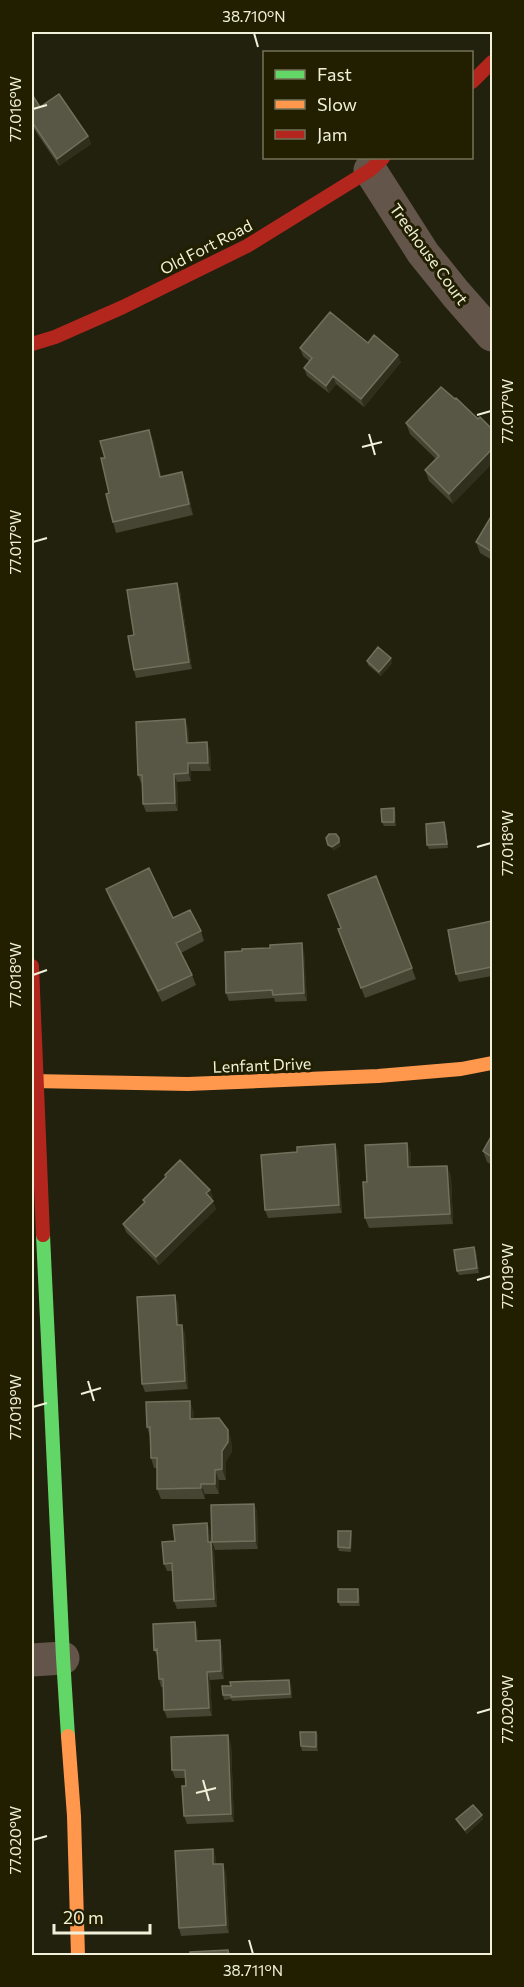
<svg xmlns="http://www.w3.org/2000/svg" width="524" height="1987" font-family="Commissioner,sans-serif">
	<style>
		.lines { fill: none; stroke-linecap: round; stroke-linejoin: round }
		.street { stroke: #63554a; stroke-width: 33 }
		.fast { stroke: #63d668; stroke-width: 14 }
		.slow { stroke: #ff974d; stroke-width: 14 }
		.jam { stroke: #b3261e; stroke-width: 14 }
		.wall { fill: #464533 }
		.shaded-wall { fill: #302f1d }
		.building { fill: #585745; stroke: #70705c; stroke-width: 1.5 }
		.ticks { fill: none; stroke: #f1f1d9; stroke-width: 2 }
		.labels { text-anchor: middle; stroke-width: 6; stroke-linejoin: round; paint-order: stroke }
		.street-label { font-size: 16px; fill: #f1f1d9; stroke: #211f00 }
		.neatline { fill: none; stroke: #f1f1d9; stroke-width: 2 }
		.ticks-label { font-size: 15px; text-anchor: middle; fill: #f1f1d9 }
	</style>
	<rect width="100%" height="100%" fill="#22210e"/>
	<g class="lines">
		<path class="street" d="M 370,170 L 423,253 L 456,294 L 492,335
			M 32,1660 L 63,1658"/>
		<path class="fast" d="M 43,1235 L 63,1658 L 68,1736"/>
		<path class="slow" d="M 32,1081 L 188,1084 L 378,1076 L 461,1069 L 492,1063
			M 68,1736 L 74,1816 L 78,1956"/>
		<path class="jam" d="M 472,82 L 492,62
			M 32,344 L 55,337 L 123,307 L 247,246 L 370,170 L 383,158
			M 32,966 L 43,1235"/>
	</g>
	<path class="wall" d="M 32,97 L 40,107 L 88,136 L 91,144 L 59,166 L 32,126 Z
		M 368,343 L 401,362 L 364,407 L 336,384 L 329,393 L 307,376 L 304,368 L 310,362 L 303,356 L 300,348 Z
		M 441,387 L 453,504 L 429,481 L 425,470 L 436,459 L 410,434 L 406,423 Z
		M 153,440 L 161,477 L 186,483 L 193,515 L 116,533 L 113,522 L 105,458 Z
		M 492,515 L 492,560 L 480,553 L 476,542 Z
		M 177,583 L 180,591 L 192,669 L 136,678 L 134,670 L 134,635 Z
		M 367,661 L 392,663 L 381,676 L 368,665 Z
		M 188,727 L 189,743 L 210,750 L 211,771 L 191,771 L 191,781 L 177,782 L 178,811 L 146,812 L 143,804 L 142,783 L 141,783 L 138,775 Z
		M 396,813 L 396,826 L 384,826 L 382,822 Z
		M 444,822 L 446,827 L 448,848 L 429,849 L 427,845 Z
		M 376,876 L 416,979 L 365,998 L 338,929 L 340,928 Z
		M 106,889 L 201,931 L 204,941 L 181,953 L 192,975 L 196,985 L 162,1002 L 110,900 Z
		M 492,921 L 492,976 L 459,982 L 456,974 Z
		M 304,951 L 307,1001 L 275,1002 L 274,998 L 229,1001 L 226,993 Z
		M 492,1135 L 492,1165 L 487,1162 L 483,1151 Z
		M 407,1143 L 411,1154 L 411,1167 L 447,1166 L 451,1176 L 453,1224 L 369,1228 L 365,1218 L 367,1182 Z
		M 335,1144 L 338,1152 L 342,1213 L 268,1218 L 265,1210 Z
		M 165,1175 L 213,1197 L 211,1199 L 216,1209 L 159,1265 L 126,1232 L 123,1224 L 144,1203 L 143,1200 L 166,1178 Z
		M 474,1247 L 476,1251 L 479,1273 L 459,1275 L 457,1271 Z
		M 178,1303 L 179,1325 L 185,1333 L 188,1389 L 145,1392 L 142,1384 Z
		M 194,1412 L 194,1419 L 228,1430 L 231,1440 L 232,1452 L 226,1461 L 226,1480 L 219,1480 L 219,1494 L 205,1494 L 205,1499 L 161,1499 L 157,1489 L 157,1468 L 154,1468 L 151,1458 L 150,1437 L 147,1427 Z
		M 254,1504 L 257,1512 L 258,1549 L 215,1550 L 212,1542 Z
		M 207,1523 L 210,1531 L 211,1542 L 214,1550 L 217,1607 L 177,1609 L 174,1601 L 172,1571 L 167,1571 L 164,1564 L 175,1541 Z
		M 352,1536 L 351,1552 L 339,1551 L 338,1547 Z
		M 359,1593 L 360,1606 L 340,1606 L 338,1602 Z
		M 198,1630 L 198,1641 L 220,1640 L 222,1648 L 224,1679 L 210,1680 L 212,1716 L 167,1718 L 164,1710 L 163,1687 L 161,1687 L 159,1679 L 158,1658 L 154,1650 Z
		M 289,1680 L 291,1684 L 292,1698 L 232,1701 L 231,1699 L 224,1700 L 223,1695 Z
		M 316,1732 L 318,1736 L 318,1751 L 302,1751 L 301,1746 Z
		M 231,1743 L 234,1822 L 187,1824 L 184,1816 L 185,1778 L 175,1778 L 172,1770 Z
		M 456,1819 L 483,1819 L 467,1834 L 458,1823 Z
		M 216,1857 L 216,1864 L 226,1872 L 229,1933 L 181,1936 L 179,1928 Z"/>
	<path class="shaded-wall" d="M 88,136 L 91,144 L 59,166 L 57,159 Z
		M 398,355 L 401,362 L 364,407 L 361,399 Z
		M 333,376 L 336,384 L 329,393 L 326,386 Z
		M 149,430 L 153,440 L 164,488 L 160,477 Z
		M 492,449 L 492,464 L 453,504 L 449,494 Z
		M 182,472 L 186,483 L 193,515 L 189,504 Z
		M 177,583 L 180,591 L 192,669 L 189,662 Z
		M 391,658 L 392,663 L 381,676 L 379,672 Z
		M 185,719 L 188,727 L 190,751 L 187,743 Z
		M 207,742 L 210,750 L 211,771 L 208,763 Z
		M 188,763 L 191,771 L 191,781 L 188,773 Z
		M 174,774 L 177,782 L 178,811 L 175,803 Z
		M 394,808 L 396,813 L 396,826 L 394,822 Z
		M 444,822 L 446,827 L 448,848 L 447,844 Z
		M 339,838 L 341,846 L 333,851 L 332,847 Z
		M 302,943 L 304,951 L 307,1001 L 304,993 Z
		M 407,1143 L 411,1154 L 411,1178 L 408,1167 Z
		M 335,1144 L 338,1152 L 342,1213 L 339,1205 Z
		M 447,1166 L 451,1176 L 453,1224 L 450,1214 Z
		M 210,1190 L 213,1197 L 209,1201 L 206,1193 Z
		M 213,1201 L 216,1209 L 159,1265 L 156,1257 Z
		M 474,1247 L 476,1251 L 479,1273 L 477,1268 Z
		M 175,1295 L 178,1303 L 180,1332 L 177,1325 Z
		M 182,1325 L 185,1333 L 188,1389 L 185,1381 Z
		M 190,1401 L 194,1412 L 194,1430 L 190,1419 Z
		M 228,1430 L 231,1440 L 232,1452 L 226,1461 L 226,1480 L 222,1469 L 222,1451 Z
		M 215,1470 L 219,1480 L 219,1494 L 215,1484 Z
		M 201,1484 L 205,1494 L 205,1499 L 201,1488 Z
		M 254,1504 L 257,1512 L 258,1549 L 255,1541 Z
		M 207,1523 L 210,1531 L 211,1550 L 208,1542 Z
		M 351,1531 L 352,1536 L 351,1552 L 350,1548 Z
		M 211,1542 L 214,1550 L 217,1607 L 214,1599 Z
		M 358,1589 L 359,1593 L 360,1606 L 358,1602 Z
		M 195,1622 L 198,1630 L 198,1649 L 196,1641 Z
		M 220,1640 L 222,1648 L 224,1679 L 221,1671 Z
		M 207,1672 L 210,1680 L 212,1716 L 209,1708 Z
		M 289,1680 L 291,1684 L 292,1698 L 290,1694 Z
		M 316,1732 L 318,1736 L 318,1751 L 316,1747 Z
		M 228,1735 L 231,1743 L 234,1822 L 231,1814 Z
		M 482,1815 L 483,1819 L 467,1834 L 465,1830 Z
		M 213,1849 L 216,1857 L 216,1872 L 213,1864 Z
		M 223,1864 L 226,1872 L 229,1933 L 226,1925 Z"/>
	<path class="building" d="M 59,94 L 88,136 L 57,159 L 32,122 L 32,97 L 33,96 L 40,107 Z
		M 330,312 L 368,343 L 374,335 L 398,355 L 361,399 L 333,376 L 326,386 L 304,368 L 312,358 L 300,348 Z
		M 441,387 L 455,399 L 456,398 L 478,419 L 480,417 L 492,429 L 492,449 L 449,494 L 425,470 L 439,456 L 406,423 Z
		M 149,430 L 160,477 L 182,472 L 189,504 L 113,522 L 106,494 L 109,493 L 101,458 L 105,458 L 100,441 Z
		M 492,515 L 492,552 L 476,542 Z
		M 177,583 L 189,662 L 134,670 L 128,636 L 134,635 L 127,590 Z
		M 378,647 L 391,658 L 379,672 L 367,661 Z
		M 185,719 L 187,743 L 207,742 L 208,763 L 188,763 L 188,773 L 174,774 L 175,803 L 143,804 L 142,775 L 138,775 L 136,722 Z
		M 394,808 L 394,822 L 382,822 L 381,809 Z
		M 444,822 L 447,844 L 427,845 L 426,824 Z
		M 329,834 L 336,834 L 339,838 L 339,842 L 332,847 L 328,845 L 326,838 Z
		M 149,868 L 173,918 L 190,910 L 201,931 L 176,943 L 192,975 L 158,991 L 106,889 Z
		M 376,876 L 412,968 L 361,988 L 338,929 L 341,928 L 328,895 Z
		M 492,921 L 492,967 L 456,974 L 448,930 Z
		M 302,943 L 304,993 L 273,995 L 272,990 L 226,993 L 225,952 L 242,951 L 242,949 L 270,948 L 270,945 Z
		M 492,1135 L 492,1157 L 483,1151 Z
		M 407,1143 L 408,1167 L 447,1166 L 450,1214 L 365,1218 L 363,1182 L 367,1182 L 365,1145 Z
		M 335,1144 L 339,1205 L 265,1210 L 261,1155 L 297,1152 L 297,1147 Z
		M 180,1160 L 210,1190 L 206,1193 L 213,1201 L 156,1257 L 123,1224 L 145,1202 L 143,1200 L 166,1177 L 165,1175 Z
		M 474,1247 L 477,1268 L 457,1271 L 454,1250 Z
		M 175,1295 L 177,1325 L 182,1325 L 185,1381 L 142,1384 L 137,1297 Z
		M 190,1401 L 190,1419 L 219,1418 L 228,1430 L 228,1442 L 222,1451 L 222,1469 L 215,1470 L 215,1484 L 201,1484 L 201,1488 L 157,1489 L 157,1458 L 151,1458 L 150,1427 L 147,1427 L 146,1402 Z
		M 254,1504 L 255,1541 L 212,1542 L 211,1505 Z
		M 207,1523 L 208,1542 L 211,1542 L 214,1599 L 174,1601 L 172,1563 L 164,1564 L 162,1542 L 175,1541 L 173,1525 Z
		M 338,1531 L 351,1531 L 350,1548 L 338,1547 Z
		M 338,1589 L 358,1589 L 358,1602 L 338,1602 Z
		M 195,1622 L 196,1641 L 220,1640 L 221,1671 L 207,1672 L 209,1708 L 164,1710 L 163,1679 L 159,1679 L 157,1649 L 154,1650 L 153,1624 Z
		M 289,1680 L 290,1694 L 231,1697 L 231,1695 L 223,1695 L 222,1686 L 231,1686 L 230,1682 Z
		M 300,1732 L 316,1732 L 316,1747 L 301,1746 Z
		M 228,1735 L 231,1814 L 184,1816 L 182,1786 L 186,1786 L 185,1770 L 172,1770 L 171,1737 Z
		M 473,1805 L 482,1815 L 465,1830 L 456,1819 Z
		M 213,1849 L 213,1864 L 223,1864 L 226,1925 L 179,1928 L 175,1851 Z
		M 228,1950 L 229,1956 L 190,1956 L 190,1952 Z"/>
	<path class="ticks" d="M 254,33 L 258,47M 33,109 L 47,105M 477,415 L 491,411M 369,434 L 375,455M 362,447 L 382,442M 33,542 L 47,538M 477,847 L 491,843M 33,975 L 47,970M 477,1280 L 491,1276M 88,1381 L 94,1401M 81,1394 L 101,1388M 33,1407 L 47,1403M 477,1713 L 491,1709M 203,1780 L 209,1801M 196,1793 L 216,1788M 33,1840 L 47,1836M 249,1940 L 253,1954"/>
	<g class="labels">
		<g class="street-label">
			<text transform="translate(206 247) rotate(-27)" y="6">Old Fort Road</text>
			<text transform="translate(429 254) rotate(54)" y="6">Treehouse Court</text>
			<text transform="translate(262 1065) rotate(-2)" y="6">Lenfant Drive</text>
		</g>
	</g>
	<rect width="524" height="1987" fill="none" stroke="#211f00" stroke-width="66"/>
	<rect x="263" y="51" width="210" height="108" fill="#211f00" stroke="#747357" stroke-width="1.5"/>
	<rect x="275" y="70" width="30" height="9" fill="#63d668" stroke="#747357" stroke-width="1.5"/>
	<text x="317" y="81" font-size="18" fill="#f1f1d9">Fast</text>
	<rect x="275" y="100" width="30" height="9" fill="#ff974d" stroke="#747357" stroke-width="1.5"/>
	<text x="317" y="111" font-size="18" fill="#f1f1d9">Slow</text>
	<rect x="275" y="130" width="30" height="9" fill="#b3261e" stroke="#747357" stroke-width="1.5"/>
	<text x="317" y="141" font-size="18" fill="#f1f1d9">Jam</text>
	<path d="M54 1924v9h96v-9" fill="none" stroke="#f1f1d9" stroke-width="3"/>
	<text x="63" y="1924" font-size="18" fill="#f1f1d9" stroke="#211f00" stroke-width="4.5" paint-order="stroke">20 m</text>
	<rect x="33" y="33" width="458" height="1921" class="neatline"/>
	<g class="ticks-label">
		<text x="254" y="22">38.710°N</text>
		<text transform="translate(16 109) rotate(-90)" y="5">77.016°W</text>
		<text transform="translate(508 411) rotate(-90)" y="5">77.017°W</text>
		<text transform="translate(16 542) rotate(-90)" y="5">77.017°W</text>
		<text transform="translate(508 843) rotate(-90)" y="5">77.018°W</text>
		<text transform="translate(16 975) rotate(-90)" y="5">77.018°W</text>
		<text transform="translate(508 1276) rotate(-90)" y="5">77.019°W</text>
		<text transform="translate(16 1407) rotate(-90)" y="5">77.019°W</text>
		<text transform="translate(508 1709) rotate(-90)" y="5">77.020°W</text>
		<text transform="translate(16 1840) rotate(-90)" y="5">77.020°W</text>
		<text x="253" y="1976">38.711°N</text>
	</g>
</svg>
